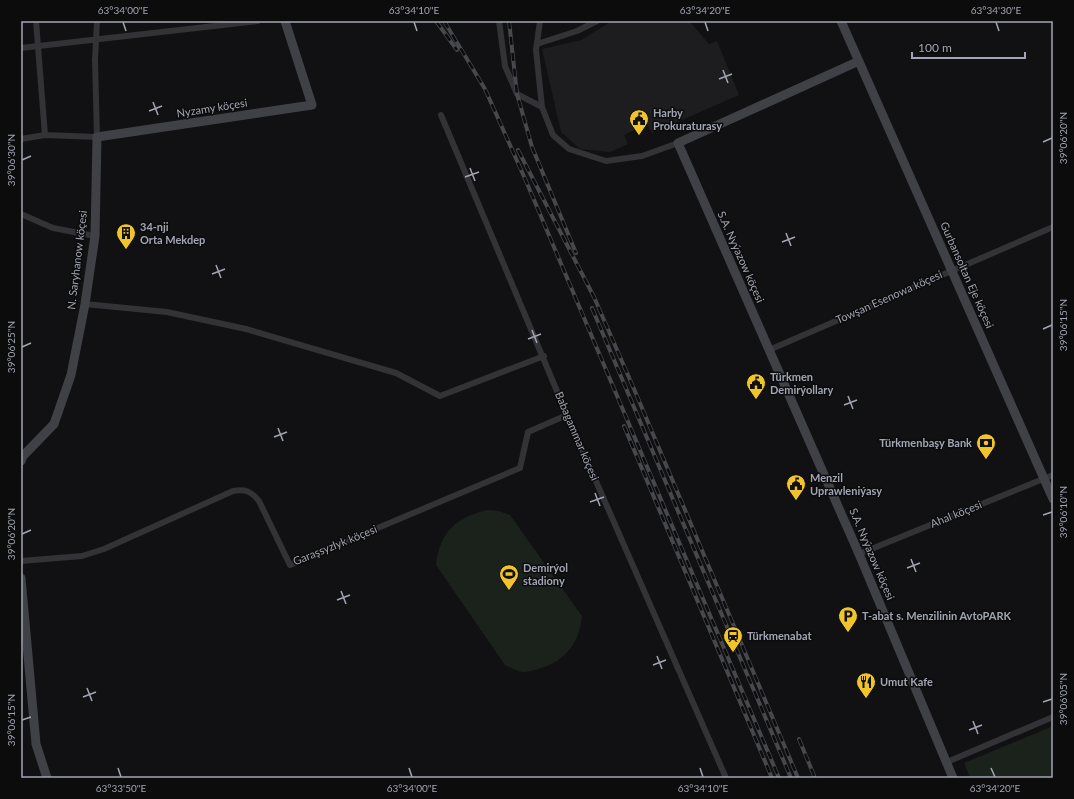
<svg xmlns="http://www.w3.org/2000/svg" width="1074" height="799" font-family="Lato,sans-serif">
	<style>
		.built { fill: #1d1d1f }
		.green { fill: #1b221c }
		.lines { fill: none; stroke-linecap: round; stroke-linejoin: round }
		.street { stroke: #323237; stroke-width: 6 }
		.secondary { stroke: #404147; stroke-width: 9 }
		.rail-casing { stroke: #47484e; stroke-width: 4 }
		.rail { stroke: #0c0c0d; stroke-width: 2.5; stroke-dasharray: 8; stroke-linecap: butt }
		.ticks { fill: none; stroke: #a2a5b3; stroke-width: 1.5 }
		.labels { text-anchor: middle; stroke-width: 3; stroke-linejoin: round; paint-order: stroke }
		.street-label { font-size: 11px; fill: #a2a5b3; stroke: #0c0c0d }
		.poi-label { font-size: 11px; font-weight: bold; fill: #a2a5b3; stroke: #0c0c0d; text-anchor: start }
		.neatline { fill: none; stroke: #a2a5b3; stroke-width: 1.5 }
		.ticks-label { font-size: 10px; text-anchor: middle; fill: #a2a5b3 }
	</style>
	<rect width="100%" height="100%" fill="#111012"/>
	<path class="built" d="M 612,21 L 689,21 L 709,44 L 717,41 L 739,95 L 652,133 L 647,124 L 624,135 L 628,144 L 610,152 L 580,149 L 561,132 L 542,49 L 581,40 Z"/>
	<path class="green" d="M 487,510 L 499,511 L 510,515 L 582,616 C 580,641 566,661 541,668 C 536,670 529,672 523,672 C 517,671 511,668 505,665 L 436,565 C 440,532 455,518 487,510 Z
		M 1053,726 L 1053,778 L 970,778 L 964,763 Z"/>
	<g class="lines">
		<path class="street" d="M 36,21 L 45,135
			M 499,21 L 505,66 L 517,94 L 542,107
			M 540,21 L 536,50 L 542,107 L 553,135 L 569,149 L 606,161 L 642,156 L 678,143
			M 537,44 L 577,31 L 597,21
			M 21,48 L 258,21
			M 441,115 L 567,415 L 726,778
			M 21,139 L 45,135 L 97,137 L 95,60 L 97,21
			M 21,214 L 53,228 L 95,236
			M 85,304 L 167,312 L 246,329 L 396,373 L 440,396 L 544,356
			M 769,350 L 1053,227
			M 859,554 L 1053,475
			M 21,561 L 82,556 L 104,549 L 233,491 C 245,489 251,491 259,501 L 290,565 L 520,468 L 528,432 L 567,415
			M 947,762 L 1053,717"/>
		<path class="secondary" d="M 841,21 L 1053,499
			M 859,61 L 678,143 L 859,554 L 953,778
			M 21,461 L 23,456 L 54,424 L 71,375 L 85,304 L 95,236 L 97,137 L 312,105 L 285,21
			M 21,578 L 36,744 L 47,778"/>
		<g class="rail-casing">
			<path id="rail" d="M 436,21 L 457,50
				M 444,21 L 485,89 L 526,181 L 779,778
				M 509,21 L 517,94 L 532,147 L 576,253
				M 518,150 L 594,297 L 634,389 L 798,778
				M 592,308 L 791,778
				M 624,426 L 772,778
				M 799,739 L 815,778"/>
		</g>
		<use href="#rail" class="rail"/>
	</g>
	<path class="ticks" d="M 123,22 L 126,31M 414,22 L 417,31M 705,22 L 708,31M 996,22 L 999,31M 723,70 L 728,83M 719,79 L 732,74M 153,102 L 158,115M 149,111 L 162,106M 1043,142 L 1052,138M 22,160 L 31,156M 470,168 L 475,181M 465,177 L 479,172M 786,233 L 791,246M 782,242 L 795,237M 216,265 L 221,278M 212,274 L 225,269M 1043,329 L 1052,325M 532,330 L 537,343M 528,339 L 541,334M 22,347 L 31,343M 848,396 L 853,409M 844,405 L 857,400M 278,428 L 283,441M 274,437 L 287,432M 595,493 L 600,506M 590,502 L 604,497M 1043,515 L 1052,512M 22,534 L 31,530M 911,559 L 916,572M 907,568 L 920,563M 341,591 L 346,604M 337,600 L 350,595M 657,656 L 662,669M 653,665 L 666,660M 87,688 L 92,701M 83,697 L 96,692M 1043,702 L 1052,699M 22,720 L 31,717M 973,721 L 978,734M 969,730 L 982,725M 118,768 L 121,777M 409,768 L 412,777M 700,768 L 703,777M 991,768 L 995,777"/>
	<defs>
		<g id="civic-pin" transform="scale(1)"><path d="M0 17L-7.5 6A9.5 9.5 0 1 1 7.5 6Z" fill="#f1c429" stroke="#0c0c0d"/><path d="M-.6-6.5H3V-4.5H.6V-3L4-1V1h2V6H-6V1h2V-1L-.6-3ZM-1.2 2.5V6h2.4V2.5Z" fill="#111"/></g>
		<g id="building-pin" transform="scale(1)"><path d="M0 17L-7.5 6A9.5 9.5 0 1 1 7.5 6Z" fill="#f1c429" stroke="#0c0c0d"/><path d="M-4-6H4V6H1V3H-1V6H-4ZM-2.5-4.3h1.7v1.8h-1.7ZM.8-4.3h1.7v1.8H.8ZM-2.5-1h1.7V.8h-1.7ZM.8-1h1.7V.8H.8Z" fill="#111"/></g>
		<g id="bank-pin" transform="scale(1)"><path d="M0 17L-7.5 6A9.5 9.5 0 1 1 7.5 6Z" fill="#f1c429" stroke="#0c0c0d"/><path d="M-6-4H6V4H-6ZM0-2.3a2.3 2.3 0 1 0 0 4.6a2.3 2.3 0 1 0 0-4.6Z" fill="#111"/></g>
		<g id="stadium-pin" transform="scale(1)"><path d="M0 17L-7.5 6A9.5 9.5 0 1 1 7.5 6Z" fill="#f1c429" stroke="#0c0c0d"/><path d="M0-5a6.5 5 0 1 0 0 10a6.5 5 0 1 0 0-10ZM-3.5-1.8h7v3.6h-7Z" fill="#111"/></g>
		<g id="parking-pin" transform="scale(1)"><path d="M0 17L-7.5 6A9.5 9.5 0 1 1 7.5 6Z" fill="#f1c429" stroke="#0c0c0d"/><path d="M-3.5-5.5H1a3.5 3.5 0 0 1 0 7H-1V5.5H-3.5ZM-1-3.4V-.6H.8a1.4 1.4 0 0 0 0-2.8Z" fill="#111"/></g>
		<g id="station-pin" transform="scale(1)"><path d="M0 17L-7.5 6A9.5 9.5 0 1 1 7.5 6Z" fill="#f1c429" stroke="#0c0c0d"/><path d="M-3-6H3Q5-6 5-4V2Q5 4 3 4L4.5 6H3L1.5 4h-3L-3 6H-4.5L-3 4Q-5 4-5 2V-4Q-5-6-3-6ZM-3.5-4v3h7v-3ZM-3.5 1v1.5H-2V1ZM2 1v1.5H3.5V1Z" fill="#111"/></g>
		<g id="restaurant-pin" transform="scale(1)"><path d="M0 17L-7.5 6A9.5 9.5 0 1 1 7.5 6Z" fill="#f1c429" stroke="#0c0c0d"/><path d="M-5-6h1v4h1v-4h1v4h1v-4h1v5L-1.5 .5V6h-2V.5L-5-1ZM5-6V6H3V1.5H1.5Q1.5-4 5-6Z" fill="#111"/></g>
	</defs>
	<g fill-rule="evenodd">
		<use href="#civic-pin" x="639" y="119"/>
		<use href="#building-pin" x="126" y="233"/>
		<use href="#civic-pin" x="756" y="383"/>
		<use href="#bank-pin" x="986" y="443"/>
		<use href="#civic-pin" x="796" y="484"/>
		<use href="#stadium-pin" x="509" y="574"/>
		<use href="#parking-pin" x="848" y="616"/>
		<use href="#station-pin" x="733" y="636"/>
		<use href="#restaurant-pin" x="866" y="682"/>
	</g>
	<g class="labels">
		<g class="street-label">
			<text transform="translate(212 108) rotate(-9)" y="4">Nyzamy köçesi</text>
			<text transform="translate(741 257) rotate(66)" y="4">S.A. Nyýazow köçesi</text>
			<text transform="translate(77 260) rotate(-83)" y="4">N. Saryhanow köçesi</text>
			<text transform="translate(967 275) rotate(66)" y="4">Gurbansoltan Eje köçesi</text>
			<text transform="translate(889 297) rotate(-24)" y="4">Towşan Esenowa köçesi</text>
			<text transform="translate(577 436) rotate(67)" y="4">Babagammar köçesi</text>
			<text transform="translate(956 514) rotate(-22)" y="4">Ahal köçesi</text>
			<text transform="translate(335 545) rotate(-22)" y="4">Garaşsyzlyk köçesi</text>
			<text transform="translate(872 554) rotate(67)" y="4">S.A. Nyýazow köçesi</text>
		</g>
		<g class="poi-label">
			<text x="653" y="117">Harby<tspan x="653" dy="13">Prokuraturasy</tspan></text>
			<text x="140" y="231">34-nji<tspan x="140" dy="13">Orta Mekdep</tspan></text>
			<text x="770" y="381">Türkmen<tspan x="770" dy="13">Demirýollary</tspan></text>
			<text x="972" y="447" text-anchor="end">Türkmenbaşy Bank</text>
			<text x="810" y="482">Menzil<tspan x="810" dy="13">Uprawleniýasy</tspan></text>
			<text x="523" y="572">Demirýol<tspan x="523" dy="13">stadiony</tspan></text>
			<text x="862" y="620">T-abat s. Menzilinin AvtoPARK</text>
			<text x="747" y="640">Türkmenabat</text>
			<text x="880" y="686">Umut Kafe</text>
		</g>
	</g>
	<rect width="1074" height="799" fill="none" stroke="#0c0c0d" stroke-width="44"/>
	<path d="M912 52v6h113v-6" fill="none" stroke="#a2a5b3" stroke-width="2"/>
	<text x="918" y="52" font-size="12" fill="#a2a5b3" stroke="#0c0c0d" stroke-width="3" paint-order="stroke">100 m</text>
	<rect x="22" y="22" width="1030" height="755" class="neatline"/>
	<g class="ticks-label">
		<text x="123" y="14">63°34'00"E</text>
		<text x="414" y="14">63°34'10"E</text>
		<text x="705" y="14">63°34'20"E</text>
		<text x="996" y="14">63°34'30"E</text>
		<text transform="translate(1063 138) rotate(-90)" y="4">39°06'20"N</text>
		<text transform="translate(11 160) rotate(-90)" y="4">39°06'30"N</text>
		<text transform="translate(1063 325) rotate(-90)" y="4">39°06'15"N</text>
		<text transform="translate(11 347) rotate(-90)" y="4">39°06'25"N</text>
		<text transform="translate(1063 512) rotate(-90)" y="4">39°06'10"N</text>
		<text transform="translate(11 534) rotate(-90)" y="4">39°06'20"N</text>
		<text transform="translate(1063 699) rotate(-90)" y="4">39°06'05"N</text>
		<text transform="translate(11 720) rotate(-90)" y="4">39°06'15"N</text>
		<text x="121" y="792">63°33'50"E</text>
		<text x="412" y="792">63°34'00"E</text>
		<text x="703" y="792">63°34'10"E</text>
		<text x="995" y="792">63°34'20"E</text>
	</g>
</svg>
